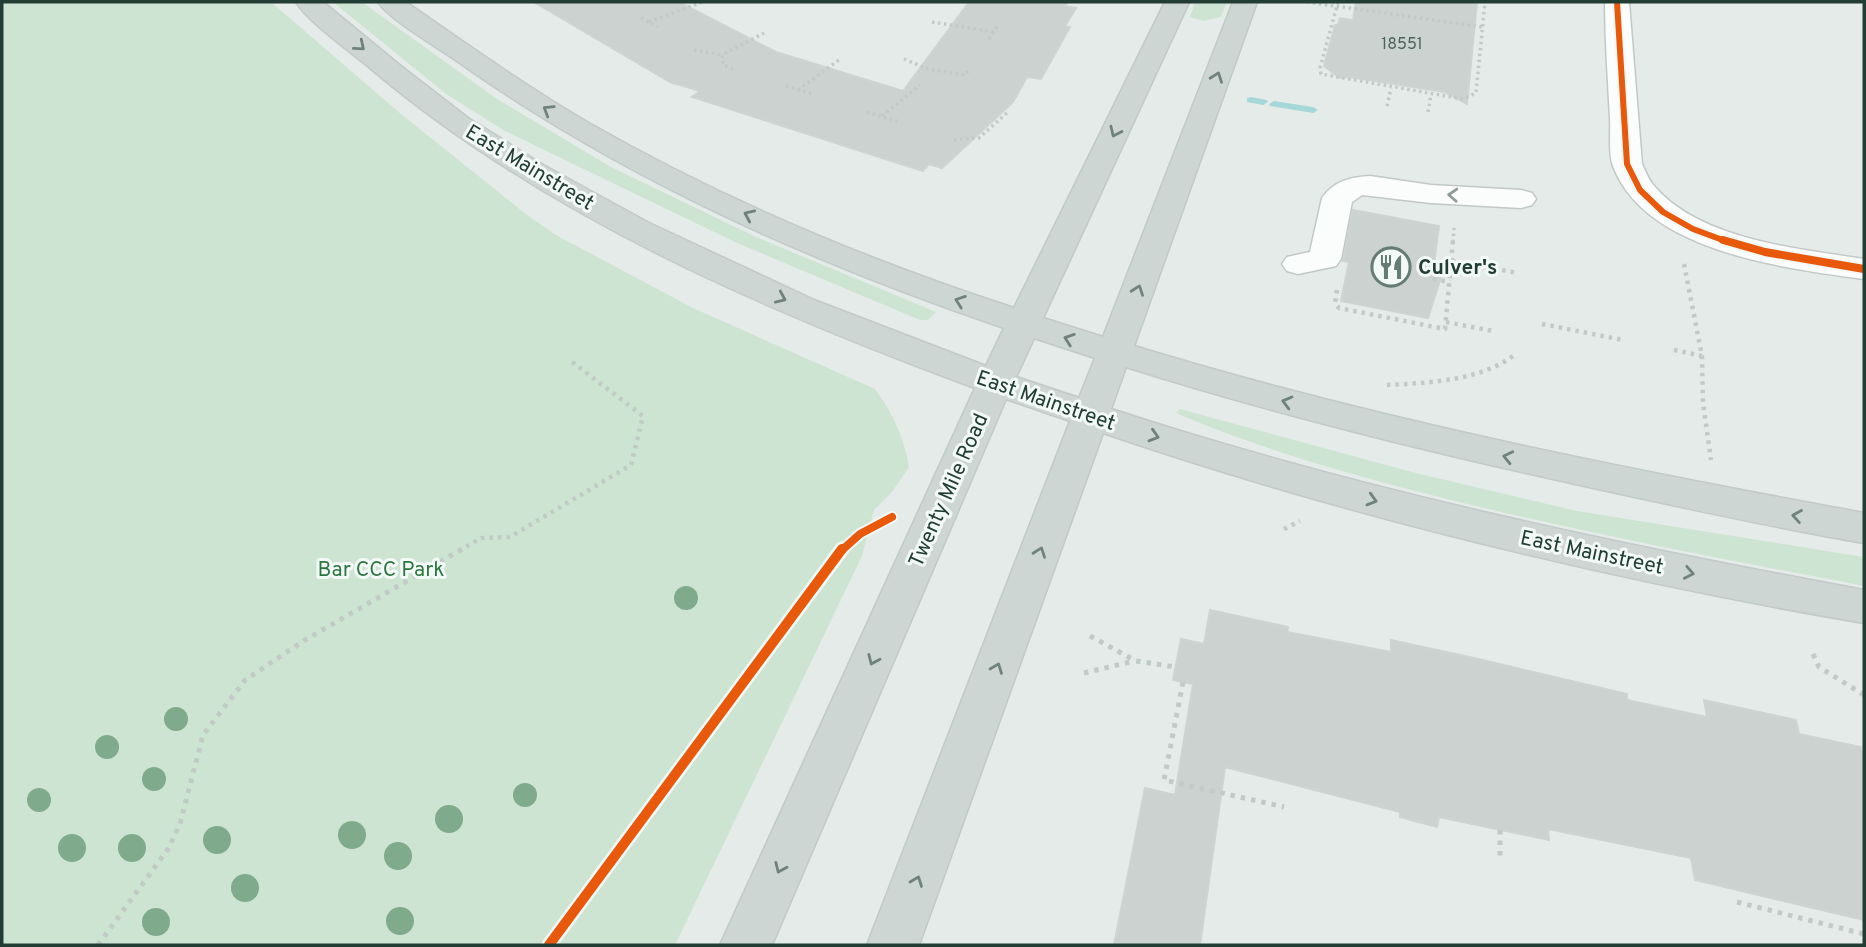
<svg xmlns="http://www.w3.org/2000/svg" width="1866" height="947" font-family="Overpass,sans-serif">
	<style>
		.green { fill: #cee4d3 }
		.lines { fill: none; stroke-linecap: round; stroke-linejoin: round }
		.stream { fill: #a6d7d9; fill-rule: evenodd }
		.building { fill: #ccd2cf; stroke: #ced4d1; stroke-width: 2 }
		.minor-casing { stroke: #c2c8c5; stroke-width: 3 }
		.major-casing { stroke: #c1cac7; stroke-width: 3 }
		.path-far2 { stroke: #c1cbc6; stroke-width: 3.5; stroke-dasharray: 2.5 3.5; stroke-linecap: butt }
		.path-far1 { stroke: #c1cbc6; stroke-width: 4.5; stroke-dasharray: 3.5 5; stroke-linecap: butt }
		.path { stroke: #c1cbc6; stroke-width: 5; stroke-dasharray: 4.5 6; stroke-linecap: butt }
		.minor { fill: #fbfcfc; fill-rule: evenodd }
		.major { fill: #ced6d3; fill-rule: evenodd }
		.cycleway-far2-casing { stroke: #f3f9f6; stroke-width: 10 }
		.cycleway-far1-casing { stroke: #f3f9f6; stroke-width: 12 }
		.cycleway-casing { stroke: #f3f9f6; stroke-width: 15 }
		.cycleway-far2 { stroke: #e8590c; stroke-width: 6 }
		.cycleway-far1 { stroke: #e8590c; stroke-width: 8 }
		.cycleway { stroke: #e8590c; stroke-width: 10 }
		.tree { fill: #7fab8c }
		.oneway { stroke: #6f827c }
		.oneway2 { stroke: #8e9d98 }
		.labels { text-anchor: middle; stroke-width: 6; stroke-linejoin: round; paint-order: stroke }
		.far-number-label { font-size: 16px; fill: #4d645c }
		.street-label { font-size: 21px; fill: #223e34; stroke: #f3f9f6 }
		.poi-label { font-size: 21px; font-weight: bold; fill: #223e34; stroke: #f3f9f6; text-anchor: start }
		.park-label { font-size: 21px; fill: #2c7640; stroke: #f3f9f6 }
	</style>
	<rect width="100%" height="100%" fill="#e5ebe8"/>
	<path class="green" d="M 2,2 L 271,2 L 401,114 L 527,215 L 556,235 L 693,308 L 875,389 C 893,414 904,437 909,467 L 892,492 L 874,510 L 862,556 L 675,945 L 2,945 Z
		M 333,2 L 362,2 L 497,99 L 611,167 L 756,237 L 936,312 L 928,320 L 920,320 L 737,243 L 505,131 L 446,94 Z
		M 1195,2 L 1227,2 L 1221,17 L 1203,21 L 1190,17 Z
		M 1180,409 L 1416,473 L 1577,511 L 1864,557 L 1864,586 C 1717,558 1569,530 1423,493 C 1339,471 1257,448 1176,413 Z"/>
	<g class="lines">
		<path class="stream" d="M 1251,97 L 1267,100 L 1268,102 L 1263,105 L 1247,102 L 1247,98 Z
			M 1274,101 L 1313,107 L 1318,110 L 1313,113 L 1270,106 L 1269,104 Z"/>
	</g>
	<path class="building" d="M 534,2 L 679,2 L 776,52 L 903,91 L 969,2 L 1068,2 L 1065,6 L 1076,8 L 1065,26 L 1070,27 L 1041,79 L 1027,77 L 1013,102 L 942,168 L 929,164 L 923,171 L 692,97 L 700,91 L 670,82 Z
		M 1356,2 L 1477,2 L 1467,104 L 1445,92 L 1350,77 L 1340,78 L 1324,66 L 1335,25 L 1338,25 L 1340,18 L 1353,20 Z
		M 1353,210 L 1439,226 L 1433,272 L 1442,274 L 1428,318 L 1341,301 L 1349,262 L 1343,261 Z
		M 1210,610 L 1288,627 L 1287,632 L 1391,652 L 1391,640 L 1474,658 L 1627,694 L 1627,700 L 1707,717 L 1704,700 L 1796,720 L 1799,734 L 1861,747 L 1864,761 L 1864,920 L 1695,880 L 1691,858 L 1548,829 L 1549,840 L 1439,817 L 1437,827 L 1400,817 L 1400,812 L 1225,767 L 1200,945 L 1114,945 L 1145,788 L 1175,795 L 1193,684 L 1173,680 L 1181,639 L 1204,644 Z"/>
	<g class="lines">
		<g class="minor-casing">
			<path id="minor" d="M 1605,2 L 1629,2 L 1642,164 C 1646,172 1649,181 1655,187 C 1701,240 1799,249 1864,259 L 1864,279 C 1785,268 1645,252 1613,166 C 1608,153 1611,133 1610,119 C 1608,80 1605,41 1605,2 Z
				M 1370,176 L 1431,185 L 1521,190 L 1532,193 L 1536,199 L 1532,205 L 1521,208 L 1431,203 L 1362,195 L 1352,202 L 1341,259 L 1336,266 L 1298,274 L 1287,271 L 1282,264 L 1287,257 L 1310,252 L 1322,198 C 1334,181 1351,177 1370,176 Z"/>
		</g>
		<g class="major-casing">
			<path id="major" d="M 296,2 L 323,2 L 402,67 L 468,118 L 543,165 L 649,223 L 814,300 L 986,366 L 1004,328 C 810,262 621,178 454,59 C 434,45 390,20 378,2 L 406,2 C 465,43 524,85 587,122 C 721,199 867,260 1014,308 L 1165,2 L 1189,2 L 1043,318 L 1103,337 L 1233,2 L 1257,2 L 1134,346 C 1373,419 1619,468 1864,513 L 1864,543 C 1772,527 1680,507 1589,487 C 1433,453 1278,415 1126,367 L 1111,409 C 1358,490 1610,543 1864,590 L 1864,623 C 1607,579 1350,517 1103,433 L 919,945 L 867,945 L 1070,421 L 1006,399 L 772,945 L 720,945 L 975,388 C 762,309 545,216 370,68 C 351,52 308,22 296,2 ZM 1034,338 L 1095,358 L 1079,398 L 1016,377 Z"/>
		</g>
		<path class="path-far2" d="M 1307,2 L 1482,27
			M 1338,2 L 1320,68 L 1321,74 L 1463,99 L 1476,93 L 1485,2
			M 641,18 L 658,27
			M 649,22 L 702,2
			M 932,22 L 994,32
			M 989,39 L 998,25
			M 694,50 L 722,55
			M 904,59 L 928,69 L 965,75 L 970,68
			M 733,69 L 723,65 L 722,55 L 764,33
			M 786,86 L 812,94
			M 798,90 L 839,60
			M 1387,106 L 1391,88
			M 867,112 L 897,121
			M 1428,112 L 1431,94
			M 882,116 L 920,85
			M 954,140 L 979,138 L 1009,111
			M 1453,242 L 1454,228"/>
		<path class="path-far1" d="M 1452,261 L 1518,273
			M 1684,264 L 1702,356 L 1703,403 L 1711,460
			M 1433,279 L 1450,282
			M 1337,290 L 1335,303 L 1339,308 L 1445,329 L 1453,240
			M 1446,322 L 1493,331
			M 1542,324 L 1623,340
			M 1674,350 L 1702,356
			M 1387,385 C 1427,383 1479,381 1513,356
			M 1284,529 L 1300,521
			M 459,551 L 481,538 L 510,537 L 631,465 L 643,416 L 572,362
			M 841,551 L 860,534 L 885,520"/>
		<path class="path" d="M 1090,636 L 1136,661 L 1176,667
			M 1813,654 L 1819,667 L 1864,695
			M 1084,673 L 1134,661
			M 1183,682 L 1164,780 L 1284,807
			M 1500,830 L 1500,858
			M 1737,902 L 1864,934
			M 98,945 L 168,849 L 180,824 L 203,735 L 245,680 L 305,640 L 462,549
			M 549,945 L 842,549"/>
		<use href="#minor" class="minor"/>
		<use href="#major" class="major"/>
		<g class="cycleway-far2-casing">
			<path id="cycleway-far2" d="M 1617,2 L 1627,164 L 1640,190 L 1663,212 L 1693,229 L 1728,242"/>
		</g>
		<g class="cycleway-far1-casing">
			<path id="cycleway-far1" d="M 1723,240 L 1765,252 L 1864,269
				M 841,551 L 860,534 L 892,517"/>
		</g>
		<g class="cycleway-casing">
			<path id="cycleway" d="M 549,945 L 842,549"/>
		</g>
		<use href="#cycleway-far2" class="cycleway-far2"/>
		<use href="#cycleway-far1" class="cycleway-far1"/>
		<use href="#cycleway" class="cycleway"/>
	</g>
	<g class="tree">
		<circle cx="686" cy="598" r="12"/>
		<circle cx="176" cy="719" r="12"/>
		<circle cx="107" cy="747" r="12"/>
		<circle cx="154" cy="779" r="12"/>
		<circle cx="525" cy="795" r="12"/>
		<circle cx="39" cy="800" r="12"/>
		<circle cx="449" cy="819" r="14"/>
		<circle cx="352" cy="835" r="14"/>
		<circle cx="217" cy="840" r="14"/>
		<circle cx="72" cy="848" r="14"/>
		<circle cx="132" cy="848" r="14"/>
		<circle cx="398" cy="856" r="14"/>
		<circle cx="245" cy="888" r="14"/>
		<circle cx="400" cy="921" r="14"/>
		<circle cx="156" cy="922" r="14"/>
	</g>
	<defs><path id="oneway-chevron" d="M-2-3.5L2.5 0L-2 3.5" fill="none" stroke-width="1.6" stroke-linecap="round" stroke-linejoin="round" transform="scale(1.75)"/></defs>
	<g class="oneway">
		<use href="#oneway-chevron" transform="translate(360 46) rotate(40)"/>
		<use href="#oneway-chevron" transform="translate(1217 77) rotate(-70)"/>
		<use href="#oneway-chevron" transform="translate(548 110) rotate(-148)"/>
		<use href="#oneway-chevron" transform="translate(1115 132) rotate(115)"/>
		<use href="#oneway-chevron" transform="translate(749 215) rotate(-156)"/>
		<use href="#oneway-chevron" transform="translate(1138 290) rotate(-70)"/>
		<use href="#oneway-chevron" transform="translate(781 298) rotate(24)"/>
		<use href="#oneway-chevron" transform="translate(960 301) rotate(-160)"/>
		<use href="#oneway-chevron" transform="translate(1069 339) rotate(-161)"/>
		<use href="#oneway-chevron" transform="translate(1287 402) rotate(-165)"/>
		<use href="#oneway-chevron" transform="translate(1154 436) rotate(17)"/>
		<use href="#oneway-chevron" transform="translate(1508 457) rotate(-167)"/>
		<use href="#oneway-chevron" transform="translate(1372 500) rotate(16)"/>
		<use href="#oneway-chevron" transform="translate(1797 516) rotate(-170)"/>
		<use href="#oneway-chevron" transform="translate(1040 552) rotate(-70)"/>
		<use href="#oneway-chevron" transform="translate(1689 573) rotate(11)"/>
		<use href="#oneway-chevron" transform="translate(873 660) rotate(114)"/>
		<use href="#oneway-chevron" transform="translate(997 668) rotate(-69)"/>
		<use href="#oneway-chevron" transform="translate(780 868) rotate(114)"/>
		<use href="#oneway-chevron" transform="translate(917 881) rotate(-69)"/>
	</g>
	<use class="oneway2" href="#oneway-chevron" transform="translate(1453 195) rotate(-177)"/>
	<defs>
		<g id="restaurant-ring" transform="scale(2.0125)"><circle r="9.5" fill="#f3f9f6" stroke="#667b73" stroke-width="1.5"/><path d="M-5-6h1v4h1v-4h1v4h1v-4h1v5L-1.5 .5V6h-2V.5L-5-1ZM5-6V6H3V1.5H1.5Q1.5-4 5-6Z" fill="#667b73"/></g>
	</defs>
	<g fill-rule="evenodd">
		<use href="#restaurant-ring" x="1391" y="267"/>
	</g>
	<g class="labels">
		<g class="far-number-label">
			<text x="1402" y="49">18551</text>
		</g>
		<g class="street-label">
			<text transform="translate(530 167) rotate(31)" y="7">East Mainstreet</text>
			<text transform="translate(1046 400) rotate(19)" y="7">East Mainstreet</text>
			<text transform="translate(948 490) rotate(-66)" y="7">Twenty Mile Road</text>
			<text transform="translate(1592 552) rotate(12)" y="7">East Mainstreet</text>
		</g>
		<g class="poi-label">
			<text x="1418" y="274">Culver's</text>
		</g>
		<g class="park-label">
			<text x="381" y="576">Bar CCC Park</text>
		</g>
	</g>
	<rect width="1866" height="947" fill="none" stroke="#223e34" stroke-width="7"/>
</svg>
